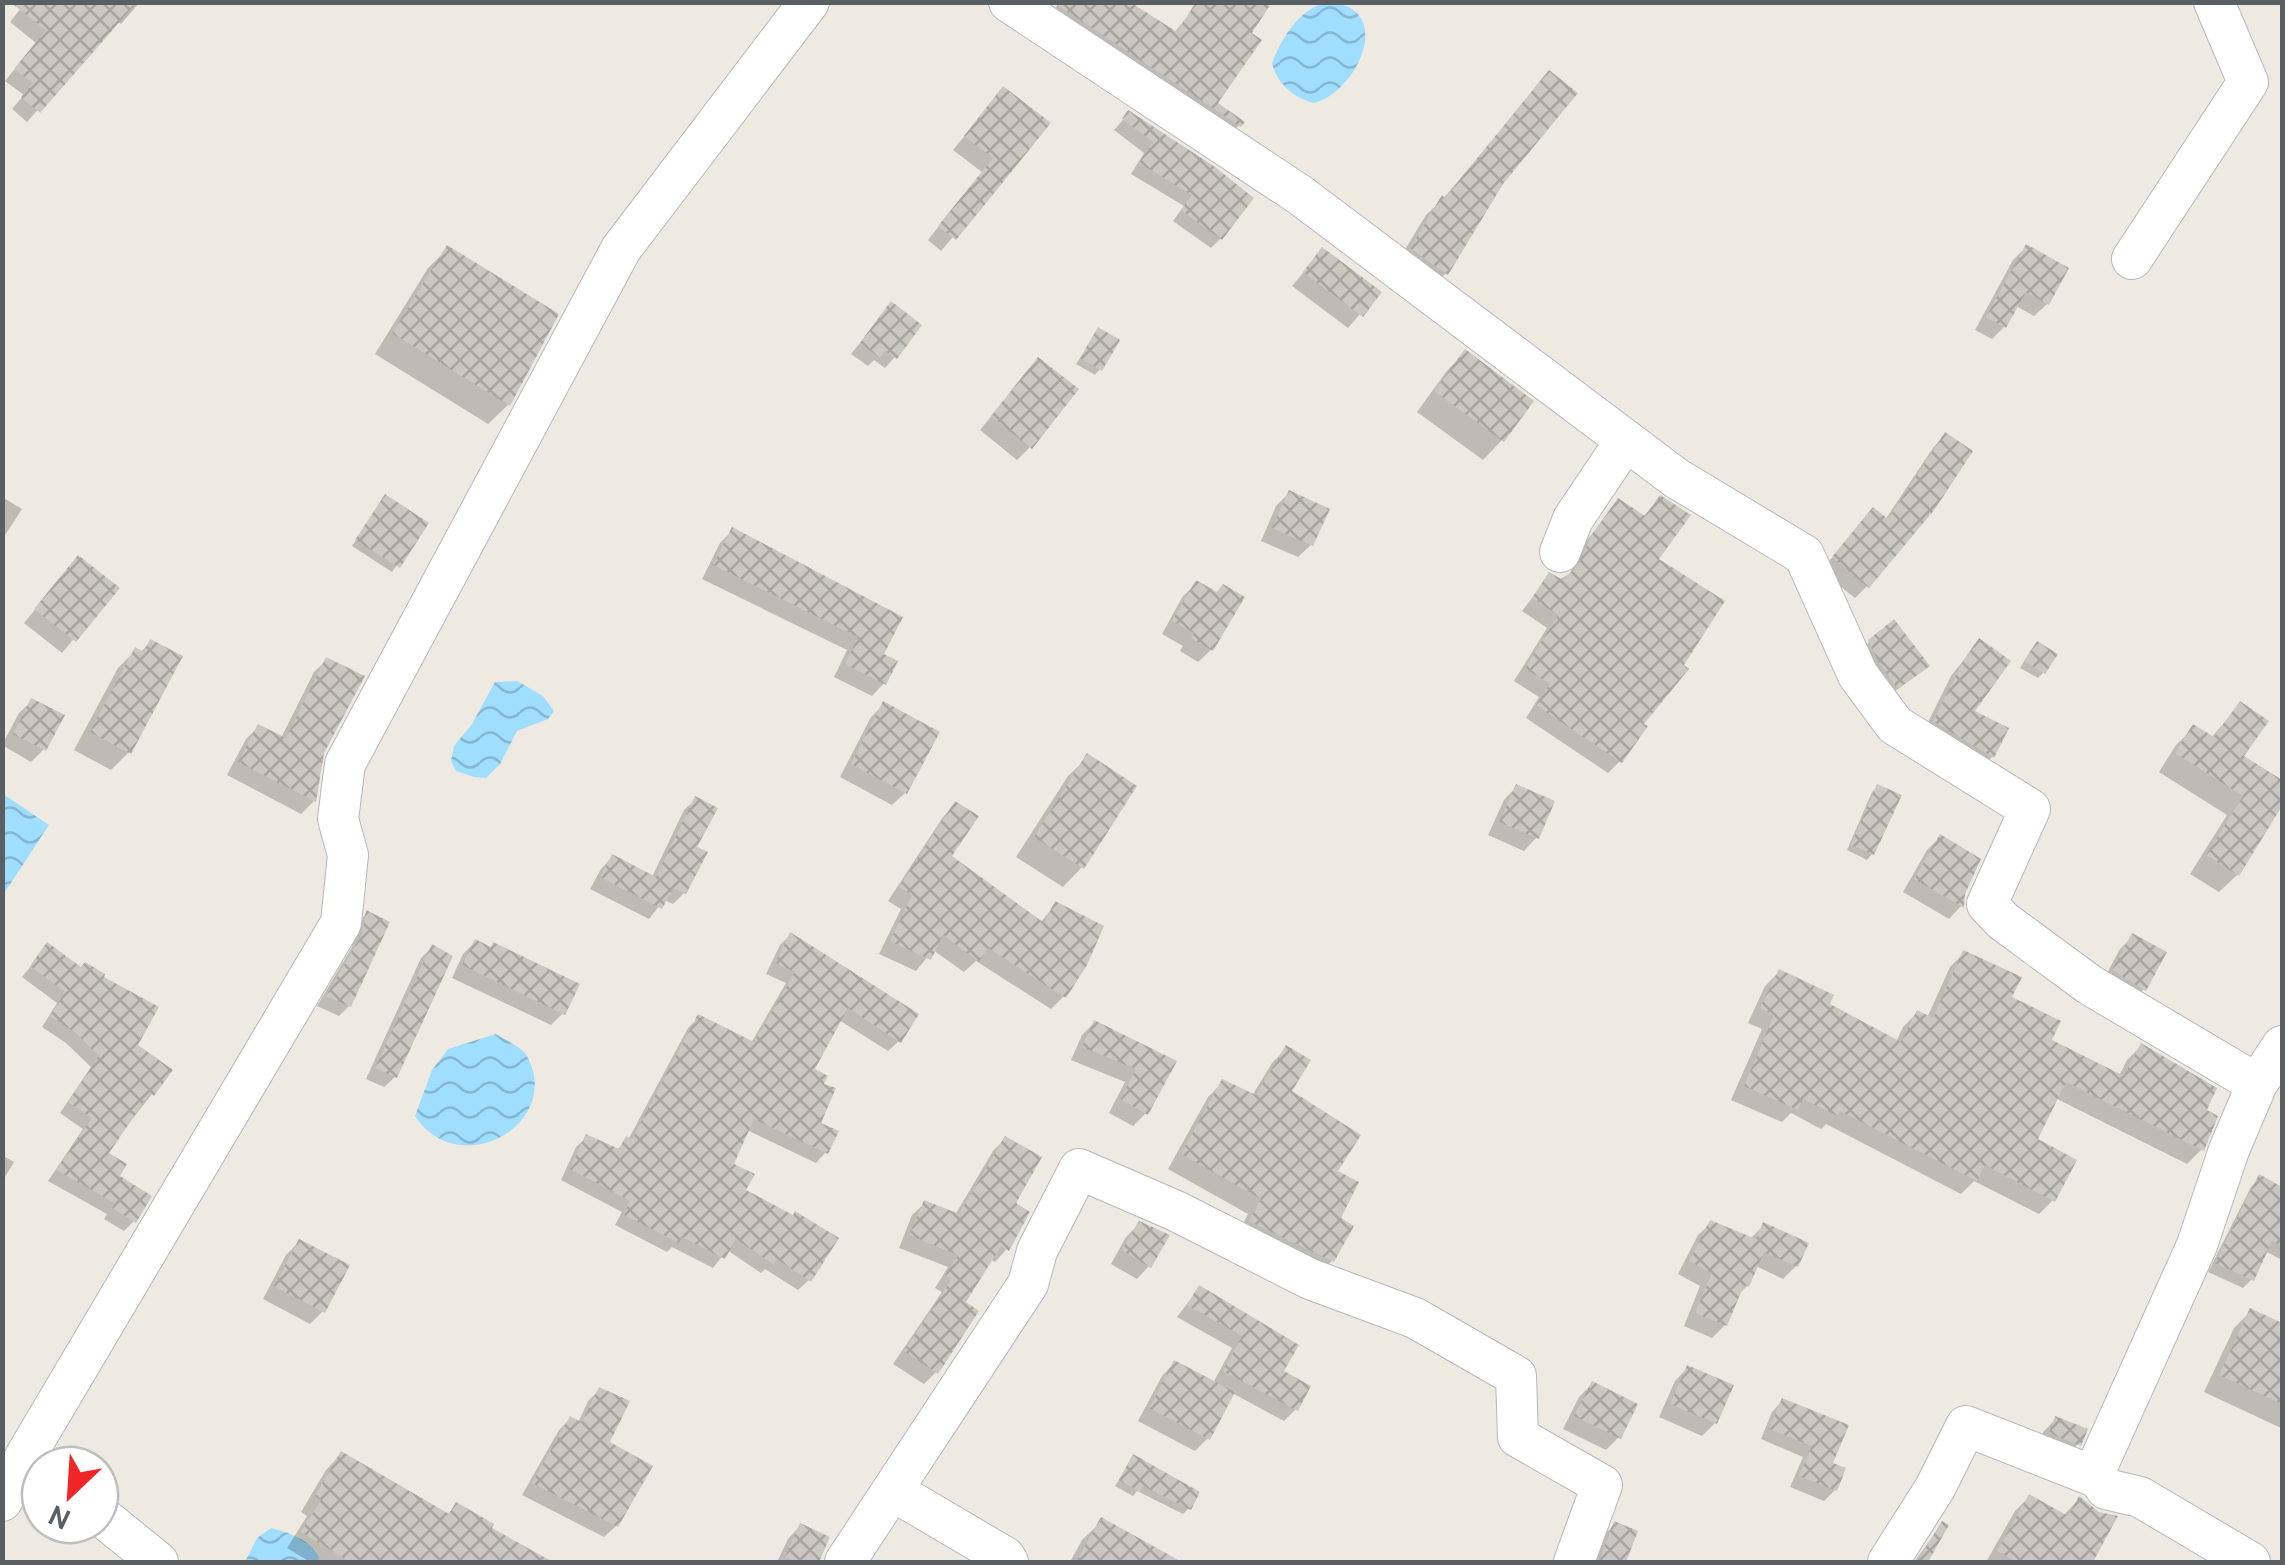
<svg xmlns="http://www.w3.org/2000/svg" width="2285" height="1565" font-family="Cabin,sans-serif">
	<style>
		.water { fill: url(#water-waves) }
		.shadow { fill: #0003 }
		.building { fill: url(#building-cross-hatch) }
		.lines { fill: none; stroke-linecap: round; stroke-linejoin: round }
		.minor-casing { stroke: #b4b8bd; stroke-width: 42 }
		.minor { stroke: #fff; stroke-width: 40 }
	</style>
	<defs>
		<pattern id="water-waves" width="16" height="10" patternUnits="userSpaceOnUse" patternTransform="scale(2.5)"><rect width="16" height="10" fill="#a0deff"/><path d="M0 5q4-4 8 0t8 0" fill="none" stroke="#85b7d2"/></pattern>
		<pattern id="building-cross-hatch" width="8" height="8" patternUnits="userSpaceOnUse" patternTransform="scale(2.5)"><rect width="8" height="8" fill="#cac7c0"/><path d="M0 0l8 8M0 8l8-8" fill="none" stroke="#a7a5a0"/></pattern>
	</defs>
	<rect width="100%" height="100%" fill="#eeeae1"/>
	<path class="water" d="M 1325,3 C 1396,2 1361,90 1314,103 C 1293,98 1277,83 1272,63 C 1282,38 1298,10 1325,3 Z
		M 517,681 L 543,696 L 554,711 L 548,719 L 517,731 L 500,764 L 486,778 L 474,777 L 456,771 L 451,761 L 454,746 L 472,724 L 495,682 Z
		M 3,794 L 49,825 L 3,895 Z
		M 496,1034 C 505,1040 522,1047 527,1056 C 564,1124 459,1183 415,1116 L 432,1070 L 448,1049 Z
		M 271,1528 C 290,1533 309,1539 319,1557 L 317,1562 L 245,1562 L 257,1538 Z"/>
	<path class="shadow" d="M 26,2 L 140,2 L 121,24 L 117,21 L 27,122 L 12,109 L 24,95 L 5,81 L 36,43 L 10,22 Z
		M 1059,2 L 1174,33 L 1198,3 L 1248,34 L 1214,104 L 1241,123 L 1226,139 L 1048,21 Z
		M 1549,73 L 1501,183 L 1446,273 L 1430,290 L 1395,266 L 1426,215 L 1443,199 Z
		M 1003,89 L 1048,123 L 941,251 L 928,240 L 982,172 L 953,150 Z
		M 1129,113 L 1213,169 L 1220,239 L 1211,248 L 1173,221 L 1184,206 L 1131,174 L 1144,153 L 1114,130 Z
		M 2026,247 L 2066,269 L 2047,304 L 2034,316 L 2016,306 L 2004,327 L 1992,339 L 1975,330 L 2013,260 Z
		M 448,249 L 508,405 L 488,424 L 375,354 L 428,268 Z
		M 1322,250 L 1379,292 L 1348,328 L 1292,286 Z
		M 891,304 L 895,357 L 885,368 L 874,360 L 868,366 L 851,354 Z
		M 1099,330 L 1100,369 L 1095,375 L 1076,364 Z
		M 1465,352 L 1502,440 L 1483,460 L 1417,412 L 1446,372 Z
		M 1026,373 L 1030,447 L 1017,460 L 980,430 Z
		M 1945,435 L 1867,586 L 1855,598 L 1821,571 L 1860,523 L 1885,520 L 1933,448 Z
		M 1289,493 L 1311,545 L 1298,557 L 1261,541 L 1276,506 Z
		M 2,497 L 22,509 L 2,540 Z
		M 1660,498 L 1640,724 L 1620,761 L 1608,773 L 1526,718 L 1539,697 L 1514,681 L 1547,628 L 1522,611 L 1549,576 L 1561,582 L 1568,577 L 1581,548 L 1618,501 L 1643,517 Z
		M 380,503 L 426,524 L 392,572 L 352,546 Z
		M 733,530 L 881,655 L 884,683 L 872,696 L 834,677 L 847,650 L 702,579 L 720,543 Z
		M 78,558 L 116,588 L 62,653 L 24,623 Z
		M 1196,584 L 1211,650 L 1198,662 L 1180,651 L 1183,646 L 1162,634 L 1183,596 Z
		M 1870,641 L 1927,666 L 1884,700 L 1857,654 Z
		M 1979,641 L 1972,712 L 2006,729 L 1992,757 L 1979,770 L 1922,734 L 1951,676 Z
		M 150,642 L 129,752 L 111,770 L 74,750 L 118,668 L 136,650 L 140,653 Z
		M 2031,650 L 2043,673 L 2038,678 L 2020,668 Z
		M 327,660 L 321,753 L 314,801 L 301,814 L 227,775 L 246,739 L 258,727 L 281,738 L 314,672 Z
		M 32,701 L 44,749 L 31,762 L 2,745 L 19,713 Z
		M 884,704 L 905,793 L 892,805 L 840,777 L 871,717 Z
		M 2240,704 L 2241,757 L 2282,783 L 2282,802 L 2237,875 L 2219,892 L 2190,874 L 2227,815 L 2159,772 L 2176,745 L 2194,728 L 2211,738 Z
		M 1088,757 L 1082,867 L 1063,887 L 1016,857 L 1068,776 Z
		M 1878,786 L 1872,854 L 1867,860 L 1847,850 L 1872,792 Z
		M 1516,787 L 1552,802 L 1536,838 L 1524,851 L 1488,835 L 1504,800 Z
		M 696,799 L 694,848 L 684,893 L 673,904 L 664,900 L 649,919 L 590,889 L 601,869 L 612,857 L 652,877 L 684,810 Z
		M 956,804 L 949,857 L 1040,923 L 1056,904 L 1064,996 L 1051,1009 L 976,961 L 964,972 L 933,950 L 916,971 L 879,954 L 901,909 L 888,901 L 943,817 Z
		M 1940,837 L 1961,906 L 1949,919 L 1903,892 L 1927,850 Z
		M 367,913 L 349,1006 L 339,1016 L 317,1006 L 352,947 L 357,923 Z
		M 790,935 L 899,1041 L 888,1051 L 839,1020 L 812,1070 L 818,1124 L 826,1152 L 816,1163 L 747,1130 L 730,1165 L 742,1191 L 809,1280 L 798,1290 L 765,1269 L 761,1273 L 727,1250 L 713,1268 L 672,1247 L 667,1252 L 615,1225 L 622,1212 L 561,1180 L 576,1147 L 587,1137 L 616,1150 L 628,1140 L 688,1028 L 699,1017 L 751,1043 L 786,983 L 766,974 L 780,945 Z
		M 2133,936 L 2144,989 L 2131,1002 L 2101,984 L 2120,949 Z
		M 475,942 L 563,1013 L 551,1025 L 452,978 L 463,954 Z
		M 48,945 L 135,1046 L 152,1094 L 105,1154 L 134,1221 L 124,1231 L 104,1219 L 107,1214 L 48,1181 L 83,1129 L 60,1113 L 91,1067 L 66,1043 L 42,1027 L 57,1003 L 22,977 Z
		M 432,947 L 395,1077 L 384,1087 L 366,1079 L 421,958 Z
		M 1964,953 L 2048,1041 L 2119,1076 L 2127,1060 L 2141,1046 L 2204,1111 L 2202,1149 L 2187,1164 L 2057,1099 L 2034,1141 L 2053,1200 L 2039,1214 L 1974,1181 L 1961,1194 L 1826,1124 L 1821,1129 L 1791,1113 L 1782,1122 L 1731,1100 L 1762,1029 L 1748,1023 L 1765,986 L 1779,972 L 1826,1006 L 1896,1042 L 1903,1027 L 1917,1013 L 1927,1018 L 1950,967 Z
		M 1094,1023 L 1174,1062 L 1146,1113 L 1133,1126 L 1109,1113 L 1125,1082 L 1071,1060 L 1082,1035 Z
		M 1287,1048 L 1289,1092 L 1335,1172 L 1338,1219 L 1351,1227 L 1332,1261 L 1317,1276 L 1236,1237 L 1248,1214 L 1168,1169 L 1208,1097 L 1223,1082 L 1252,1096 L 1272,1063 Z
		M 1005,1139 L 1012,1204 L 1007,1249 L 995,1262 L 990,1259 L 963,1303 L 936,1372 L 924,1384 L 893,1364 L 942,1292 L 935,1288 L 948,1267 L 899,1248 L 912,1215 L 925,1203 L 955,1215 L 993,1151 Z
		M 2,1155 L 14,1162 L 2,1182 Z
		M 2260,1178 L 2275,1199 L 2282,1203 L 2282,1260 L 2265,1251 L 2252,1279 L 2243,1288 L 2208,1272 L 2251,1187 Z
		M 1711,1223 L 1750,1239 L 1764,1225 L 1796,1266 L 1783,1279 L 1756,1266 L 1747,1286 L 1737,1296 L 1725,1325 L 1712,1338 L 1684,1326 L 1700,1286 L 1678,1274 L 1698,1235 Z
		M 1139,1224 L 1149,1266 L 1137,1279 L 1111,1264 L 1126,1237 Z
		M 299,1242 L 323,1311 L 310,1324 L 263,1299 L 286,1255 Z
		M 1199,1288 L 1280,1372 L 1296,1409 L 1284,1421 L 1232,1393 L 1208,1438 L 1195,1451 L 1138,1421 L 1162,1376 L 1174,1363 L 1213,1383 L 1232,1348 L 1177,1317 Z
		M 2251,1311 L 2282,1325 L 2282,1432 L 2281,1428 L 2204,1392 L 2234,1328 Z
		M 1687,1368 L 1715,1423 L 1702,1436 L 1659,1417 L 1675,1381 Z
		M 1592,1384 L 1619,1437 L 1606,1450 L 1563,1429 L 1579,1397 Z
		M 599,1390 L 616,1526 L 604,1537 L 522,1495 L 559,1430 L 570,1419 L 578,1423 L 588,1401 Z
		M 1782,1401 L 1830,1464 L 1835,1490 L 1824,1501 L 1790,1487 L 1803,1457 L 1761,1439 L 1772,1412 Z
		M 2056,1419 L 2078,1444 L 2066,1457 L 2038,1446 L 2043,1432 Z
		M 341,1454 L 446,1516 L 456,1506 L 489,1529 L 548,1562 L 310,1562 L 287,1548 L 307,1516 L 301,1512 L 326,1470 Z
		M 1133,1457 L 1189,1508 L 1183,1514 L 1137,1491 L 1133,1496 L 1115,1486 Z
		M 2029,1497 L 2063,1516 L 2079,1499 L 2098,1514 L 2115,1518 L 2090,1562 L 1986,1562 L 2015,1511 Z
		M 1102,1521 L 1177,1562 L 1070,1562 L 1082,1540 Z
		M 1615,1524 L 1635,1532 L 1623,1562 L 1592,1562 L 1602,1537 Z
		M 1942,1524 L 1945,1526 L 1925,1562 L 1914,1562 Z
		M 800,1526 L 827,1538 L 816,1562 L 777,1562 L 788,1539 Z"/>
	<path class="building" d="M 10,2 L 137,2 L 40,113 L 21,97 L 33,83 L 14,69 L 46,30 Z
		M 1053,2 L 1130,2 L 1177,32 L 1196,2 L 1272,2 L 1252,33 L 1262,40 L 1218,103 L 1245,122 L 1241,127 Z
		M 1549,70 L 1578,93 L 1503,184 L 1448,275 L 1410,248 L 1442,195 L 1445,198 Z
		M 1003,86 L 1051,123 L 956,240 L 938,226 L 993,158 L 964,136 Z
		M 1128,110 L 1215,167 L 1254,198 L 1222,240 L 1181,210 L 1192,195 L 1139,163 L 1153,142 L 1122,119 Z
		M 2026,244 L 2069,268 L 2049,305 L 2026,292 L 2006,328 L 1986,317 Z
		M 447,245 L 559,314 L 510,406 L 392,333 Z
		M 1322,247 L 1382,292 L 1363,317 L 1303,272 Z
		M 891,301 L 922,325 L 897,359 L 885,351 L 880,358 L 860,343 Z
		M 1098,327 L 1120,340 L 1102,371 L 1080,358 Z
		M 1465,349 L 1534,401 L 1504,442 L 1434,391 Z
		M 1038,357 L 1079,389 L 1032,449 L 991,416 Z
		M 1945,432 L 1973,451 L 1935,509 L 1869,588 L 1832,557 L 1873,507 L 1888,519 Z
		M 1289,490 L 1330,509 L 1313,546 L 1272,528 Z
		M 385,494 L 429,523 L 400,568 L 355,540 Z
		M 1660,495 L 1691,515 L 1659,559 L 1725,601 L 1684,665 L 1689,669 L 1644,724 L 1648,726 L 1622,763 L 1536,705 L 1550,684 L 1525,668 L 1558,615 L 1532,598 L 1549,572 L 1561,579 L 1575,570 L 1593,533 L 1618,498 L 1645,516 Z
		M 732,527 L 903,617 L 884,654 L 898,661 L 886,685 L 845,664 L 858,637 L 713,565 Z
		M 78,555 L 120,588 L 76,642 L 34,609 Z
		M 1196,580 L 1217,592 L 1223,584 L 1245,597 L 1213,651 L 1191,638 L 1194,633 L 1172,621 Z
		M 1894,619 L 1930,666 L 1898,689 L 1879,663 L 1868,640 Z
		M 1979,638 L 2011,661 L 1975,711 L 2009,728 L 1994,758 L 1933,721 L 1963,661 Z
		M 150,639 L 183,656 L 131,754 L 90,732 L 135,647 L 144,652 Z
		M 2037,641 L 2058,654 L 2045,674 L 2024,661 Z
		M 326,657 L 365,676 L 324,753 L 316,802 L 238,762 L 258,724 L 286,738 Z
		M 31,698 L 65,715 L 46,751 L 13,734 Z
		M 883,701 L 940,732 L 907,794 L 851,764 Z
		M 2240,701 L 2269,721 L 2244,756 L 2282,780 L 2282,806 L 2239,876 L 2206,855 L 2243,796 L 2175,753 L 2193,724 L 2214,737 Z
		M 1087,753 L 1137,786 L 1084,869 L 1034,837 Z
		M 1516,784 L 1555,801 L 1539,839 L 1499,822 Z
		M 1877,784 L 1902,795 L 1874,855 L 1851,845 Z
		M 695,796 L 718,808 L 697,847 L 708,852 L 686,894 L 673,888 L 662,909 L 600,877 L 612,854 L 656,877 Z
		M 955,801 L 979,816 L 952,856 L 1044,923 L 1055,901 L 1104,926 L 1087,965 L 1066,998 L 988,948 L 979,962 L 943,935 L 931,960 L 890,941 L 912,895 L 899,887 Z
		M 1940,834 L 1981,859 L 1965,894 L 1964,908 L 1914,879 Z
		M 366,910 L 390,922 L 351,1007 L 326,996 L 362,934 Z
		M 790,932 L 919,1014 L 901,1043 L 848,1008 L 815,1069 L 828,1076 L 824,1084 L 836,1088 L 821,1123 L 839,1131 L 828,1154 L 754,1119 L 734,1164 L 755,1174 L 746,1190 L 793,1215 L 795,1211 L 839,1238 L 811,1282 L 777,1259 L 773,1264 L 736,1239 L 725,1259 L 682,1237 L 679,1243 L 624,1215 L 630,1201 L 570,1169 L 586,1134 L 619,1149 L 626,1136 L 632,1139 L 698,1014 L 754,1042 L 795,972 L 775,963 Z
		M 2132,933 L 2167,952 L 2146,991 L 2112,970 Z
		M 475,939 L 491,947 L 493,942 L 580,984 L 565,1015 L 462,965 Z
		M 47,942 L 81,967 L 85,962 L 105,974 L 104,977 L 159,1007 L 138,1045 L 173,1070 L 154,1096 L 150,1093 L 109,1153 L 127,1164 L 120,1176 L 152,1196 L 136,1223 L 112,1208 L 115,1203 L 56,1170 L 92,1118 L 68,1102 L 99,1056 L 76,1033 L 50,1016 L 65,992 L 30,966 Z
		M 432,944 L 453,956 L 397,1078 L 375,1068 Z
		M 1963,950 L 2022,977 L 2012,997 L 2061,1021 L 2052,1040 L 2124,1076 L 2141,1043 L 2217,1088 L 2207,1110 L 2218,1116 L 2204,1151 L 2066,1082 L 2038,1139 L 2077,1160 L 2055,1202 L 1985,1165 L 1977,1181 L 1840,1111 L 1838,1116 L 1803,1099 L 1798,1110 L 1744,1086 L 1774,1015 L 1760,1008 L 1779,969 L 1834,995 L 1830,1004 L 1901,1042 L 1917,1010 L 1933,1018 Z
		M 1094,1020 L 1177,1061 L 1148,1115 L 1120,1099 L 1136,1069 L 1082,1047 Z
		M 1286,1045 L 1311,1060 L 1292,1091 L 1361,1135 L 1338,1171 L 1359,1182 L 1341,1218 L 1354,1226 L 1334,1262 L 1249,1221 L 1261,1199 L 1181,1154 L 1222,1079 L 1256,1095 Z
		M 1005,1136 L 1042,1157 L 1016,1203 L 1030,1212 L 1009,1251 L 1001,1246 L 966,1302 L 979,1311 L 938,1374 L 904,1351 L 952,1279 L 945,1275 L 958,1255 L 909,1235 L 924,1200 L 959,1214 Z
		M 2259,1174 L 2282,1187 L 2282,1246 L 2272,1241 L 2254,1281 L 2215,1263 Z
		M 1710,1220 L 1756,1239 L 1763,1222 L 1809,1243 L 1798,1267 L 1764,1252 L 1749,1287 L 1744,1285 L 1727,1326 L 1695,1313 L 1712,1273 L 1689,1261 Z
		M 1139,1221 L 1170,1235 L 1151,1268 L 1122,1250 Z
		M 299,1239 L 350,1265 L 325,1313 L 274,1286 Z
		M 1199,1285 L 1299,1345 L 1284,1371 L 1311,1386 L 1298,1411 L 1223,1371 L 1242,1336 L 1187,1305 Z
		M 2250,1308 L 2282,1323 L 2282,1404 L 2219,1375 Z
		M 1174,1360 L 1235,1392 L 1210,1440 L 1149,1408 Z
		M 1687,1365 L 1734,1385 L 1717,1424 L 1670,1404 Z
		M 1592,1381 L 1638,1404 L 1621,1439 L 1574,1416 Z
		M 599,1387 L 630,1401 L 610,1442 L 653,1466 L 618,1527 L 532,1483 L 570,1416 L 582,1422 Z
		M 1782,1398 L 1849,1425 L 1833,1463 L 1846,1468 L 1837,1491 L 1799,1476 L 1812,1446 L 1769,1429 Z
		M 2055,1416 L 2088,1429 L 2081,1446 L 2049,1433 Z
		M 341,1451 L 449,1514 L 456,1502 L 494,1524 L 492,1528 L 553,1562 L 350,1562 L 301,1532 L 321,1500 L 315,1496 Z
		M 1133,1454 L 1200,1492 L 1191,1510 L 1143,1486 L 1140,1492 L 1119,1480 Z
		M 2029,1494 L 2068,1516 L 2079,1496 L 2099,1512 L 2118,1516 L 2093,1562 L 2018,1562 L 1997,1551 Z
		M 1101,1517 L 1182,1562 L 1076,1562 Z
		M 1614,1521 L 1638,1531 L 1626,1562 L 1599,1562 Z
		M 1942,1521 L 1949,1525 L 1928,1562 L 1923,1562 L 1918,1560 Z
		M 800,1523 L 830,1537 L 819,1562 L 797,1562 L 785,1557 Z"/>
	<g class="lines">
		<g class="minor-casing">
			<path id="minor" d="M 1009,2 L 1300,195 L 1676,478 L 1804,555 L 1858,675 L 1895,725 L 2030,809 L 1987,904 L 2003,921 L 2090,985 L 2257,1084
				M 2132,259 L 2248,82 L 2214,2
				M 1560,552 L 1573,519 L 1626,440
				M 893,1491 L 1005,1557 L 1008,1562
				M 2,1501 L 26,1455 L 341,923 L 348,855 L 338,819 L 345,764 L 621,249 L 809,2
				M 100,1515 L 158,1562
				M 845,1562 L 1028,1284 L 1037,1251 L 1079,1169 L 1176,1211 L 1310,1279 L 1415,1318 L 1516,1376 L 1518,1437 L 1602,1485 L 1574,1562
				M 1888,1562 L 1935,1488 L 1966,1426 L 2098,1478
				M 2250,1562 L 2140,1497 L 2106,1489 L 2098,1478 L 2097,1467 L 2197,1245 L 2229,1150 L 2257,1084 L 2282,1046"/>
		</g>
		<use href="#minor" class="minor"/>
	</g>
	<rect width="2285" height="1565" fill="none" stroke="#5a5f63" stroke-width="10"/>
	<g transform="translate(70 1495) rotate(205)"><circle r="48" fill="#ffffff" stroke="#bdbfc1" stroke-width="2.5"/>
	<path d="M0-8L18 38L0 25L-18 38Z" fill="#f02526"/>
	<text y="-15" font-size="28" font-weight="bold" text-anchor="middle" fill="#5a5f63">N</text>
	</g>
</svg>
